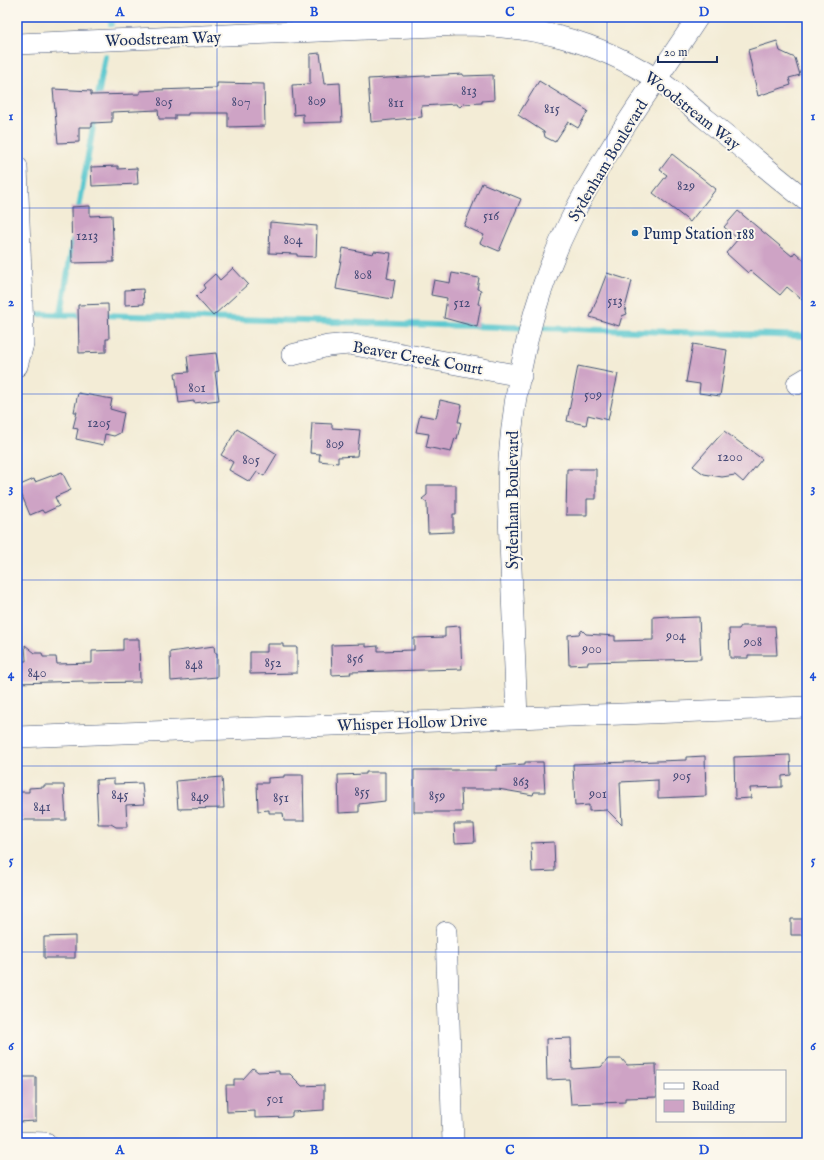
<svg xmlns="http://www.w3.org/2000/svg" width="824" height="1160" font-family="'IM FELL English',serif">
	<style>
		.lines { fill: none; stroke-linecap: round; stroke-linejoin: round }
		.stream { stroke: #5bc8cf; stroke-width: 6 }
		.building { fill: #cea3c5 }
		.minor-casing { stroke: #3b4b70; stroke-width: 22 }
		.minor { stroke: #fff; stroke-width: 21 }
		.grid { fill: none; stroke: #1d4ed8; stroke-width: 1; stroke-opacity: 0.55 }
		.poi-dot { fill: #1f6fb2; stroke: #fbf7ec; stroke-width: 1.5 }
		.labels { text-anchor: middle; stroke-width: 4; stroke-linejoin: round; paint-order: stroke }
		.number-label { font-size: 14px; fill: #484c78 }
		.street-label { font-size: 16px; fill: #1b2f5e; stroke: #fbf7ec }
		.poi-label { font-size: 16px; fill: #1b2f5e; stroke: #fbf7ec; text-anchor: start }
		.neatline { fill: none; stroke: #1d4ed8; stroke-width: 1.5 }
		.grid-label { font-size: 13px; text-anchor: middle; font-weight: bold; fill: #1d4ed8 }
	</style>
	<rect width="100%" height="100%" fill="#fbf7ec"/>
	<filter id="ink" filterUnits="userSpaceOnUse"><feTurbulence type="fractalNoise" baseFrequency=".025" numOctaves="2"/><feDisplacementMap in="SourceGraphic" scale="8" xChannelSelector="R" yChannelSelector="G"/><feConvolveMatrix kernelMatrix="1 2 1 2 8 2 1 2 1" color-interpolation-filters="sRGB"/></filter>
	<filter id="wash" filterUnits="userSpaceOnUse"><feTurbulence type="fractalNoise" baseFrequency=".012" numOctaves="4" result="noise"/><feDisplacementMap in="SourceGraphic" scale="16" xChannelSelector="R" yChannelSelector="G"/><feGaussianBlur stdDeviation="0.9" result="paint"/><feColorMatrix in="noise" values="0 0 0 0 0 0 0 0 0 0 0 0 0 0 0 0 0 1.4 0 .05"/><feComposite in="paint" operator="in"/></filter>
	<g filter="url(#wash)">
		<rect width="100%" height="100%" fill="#f3ecd6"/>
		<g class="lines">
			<path class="stream" d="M 111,24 L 112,17
				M 97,102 L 105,56
				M 78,214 L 95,115
				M 39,314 L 86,315
				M 61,314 L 73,241
				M 101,315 L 807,336"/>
		</g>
		<g id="blocks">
			<path class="building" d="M 777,41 L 780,51 L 795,58 L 800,75 L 789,78 L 791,85 L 758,96 L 748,50 Z
				M 320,53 L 324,84 L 340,83 L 342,122 L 303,123 L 303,114 L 294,115 L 292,85 L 310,84 L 310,54 Z
				M 463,74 L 463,76 L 493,75 L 494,100 L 482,101 L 482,103 L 463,104 L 460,107 L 456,104 L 421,106 L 422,117 L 371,122 L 368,79 Z
				M 539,81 L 588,111 L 578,128 L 568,122 L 555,142 L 545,137 L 544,132 L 518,115 Z
				M 217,83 L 264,84 L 265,126 L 228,127 L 228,113 L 188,113 L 188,115 L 175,115 L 175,119 L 159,119 L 158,110 L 112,112 L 112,122 L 92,123 L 92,127 L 79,127 L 79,142 L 58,143 L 53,89 L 91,91 L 91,95 L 140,94 L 140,91 L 157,90 L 217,88 Z
				M 672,154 L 716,189 L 690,222 L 653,193 L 667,175 L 660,170 Z
				M 118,166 L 118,169 L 137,168 L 138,184 L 92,186 L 91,167 Z
				M 482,183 L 521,199 L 499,251 L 480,243 L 484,235 L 464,226 Z
				M 90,206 L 90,216 L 112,215 L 114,262 L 72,263 L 71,207 Z
				M 738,211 L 792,256 L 795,252 L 807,263 L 807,304 L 787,287 L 780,295 L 750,270 L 748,273 L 726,253 L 738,239 L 724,227 Z
				M 270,222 L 317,226 L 316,257 L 297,256 L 297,254 L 269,253 Z
				M 343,248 L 373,254 L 374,251 L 391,253 L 387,278 L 395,280 L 392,299 L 336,289 Z
				M 233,268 L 248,284 L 213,316 L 196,297 L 205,288 L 203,285 L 215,274 L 220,280 Z
				M 452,273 L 479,278 L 477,289 L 481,290 L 478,304 L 481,305 L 477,327 L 444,318 L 447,298 L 431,295 L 434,280 L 450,283 Z
				M 607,273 L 632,281 L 625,308 L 627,314 L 622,316 L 619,326 L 590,317 Z
				M 143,289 L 144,304 L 125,305 L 125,290 Z
				M 108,304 L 109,339 L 106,339 L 106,352 L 79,353 L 78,305 Z
				M 693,344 L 727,350 L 720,396 L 699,393 L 700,384 L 686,382 Z
				M 216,353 L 219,371 L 215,372 L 219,400 L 194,403 L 194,401 L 179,403 L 175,373 L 189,372 L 187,356 Z
				M 578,366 L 618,374 L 608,420 L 588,415 L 586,425 L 567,421 Z
				M 78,393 L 112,399 L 110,409 L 124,413 L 120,433 L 114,436 L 105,434 L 103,445 L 76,439 L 78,429 L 73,428 L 77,412 L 74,412 Z
				M 440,400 L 462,405 L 458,422 L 461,422 L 457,439 L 455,438 L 451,452 L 426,447 L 429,434 L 416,432 L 420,415 L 436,418 Z
				M 312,423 L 332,424 L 332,428 L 360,430 L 357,456 L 338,457 L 338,463 L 319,461 L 320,454 L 310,453 Z
				M 237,429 L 277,454 L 264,476 L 257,472 L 250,482 L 229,470 L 233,462 L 221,455 Z
				M 724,431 L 762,459 L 743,482 L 735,475 L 722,477 L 704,474 L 693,466 Z
				M 567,469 L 596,469 L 596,499 L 587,499 L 587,515 L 566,515 Z
				M 62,472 L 71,490 L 55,497 L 59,506 L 44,513 L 42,510 L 30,515 L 18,486 L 34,479 L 35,482 Z
				M 427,485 L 456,485 L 456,514 L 453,514 L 453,532 L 428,533 L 427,503 L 422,499 L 427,495 Z
				M 669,616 L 669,618 L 699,617 L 701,659 L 588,662 L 588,664 L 569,665 L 568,635 L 579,634 L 582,630 L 586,634 L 615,636 L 615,641 L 653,640 L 653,617 Z
				M 460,626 L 462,669 L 350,672 L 351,674 L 332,675 L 331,645 L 366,644 L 366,647 L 378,646 L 378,651 L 414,650 L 414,638 L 445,637 L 445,627 Z
				M 741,626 L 775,626 L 777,655 L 748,655 L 748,658 L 730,658 L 729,629 L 739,629 Z
				M 123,639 L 139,639 L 140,682 L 83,683 L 83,681 L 17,683 L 17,661 L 26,661 L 25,645 L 35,653 L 42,653 L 43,657 L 56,657 L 57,664 L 92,663 L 92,651 L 123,650 Z
				M 267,644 L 283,644 L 283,647 L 297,647 L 297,673 L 250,674 L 250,652 L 267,652 Z
				M 214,646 L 215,653 L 217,653 L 217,677 L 171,681 L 170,652 Z
				M 790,755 L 791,775 L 782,776 L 782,787 L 750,788 L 751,798 L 735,799 L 734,757 Z
				M 705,756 L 706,796 L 658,798 L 658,780 L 620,782 L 622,825 L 607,810 L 589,811 L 589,805 L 575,806 L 573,764 L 686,760 L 686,757 Z
				M 525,762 L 543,762 L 545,792 L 534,792 L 533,795 L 498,789 L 461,789 L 462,812 L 414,812 L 414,770 L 497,770 L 497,766 L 525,764 Z
				M 366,772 L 385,772 L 385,801 L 359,804 L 359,812 L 339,813 L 338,775 L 366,774 Z
				M 284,775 L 303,775 L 304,821 L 284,821 L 283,813 L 269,813 L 269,810 L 258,811 L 257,783 L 268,783 L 268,778 L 284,777 Z
				M 222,777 L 224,808 L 178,809 L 176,781 Z
				M 114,779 L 114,784 L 142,783 L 144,804 L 126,805 L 127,827 L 116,827 L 111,824 L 98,824 L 96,780 Z
				M 44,785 L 64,785 L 66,820 L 19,820 L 18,792 L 29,792 L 29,788 L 44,787 Z
				M 454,824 L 474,824 L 475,842 L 455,843 Z
				M 554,842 L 555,871 L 532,872 L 531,843 Z
				M 791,919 L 807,919 L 807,935 L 791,935 Z
				M 75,936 L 75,958 L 44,958 L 44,937 Z
				M 571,1038 L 572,1069 L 601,1067 L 608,1059 L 622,1059 L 627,1065 L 656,1064 L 657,1097 L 625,1098 L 625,1102 L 571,1104 L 569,1079 L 547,1080 L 546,1039 Z
				M 253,1068 L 258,1072 L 279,1071 L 279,1074 L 290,1074 L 302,1086 L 324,1085 L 324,1110 L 292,1112 L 292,1116 L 290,1117 L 255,1118 L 255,1111 L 227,1112 L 226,1085 L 234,1085 L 234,1079 L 243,1079 Z
				M 17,1077 L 36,1077 L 36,1121 L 17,1122 Z"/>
		</g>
	</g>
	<g filter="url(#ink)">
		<use href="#blocks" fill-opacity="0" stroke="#3b4b70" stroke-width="1"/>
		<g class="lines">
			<g class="minor-casing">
				<path id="minor" d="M 17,44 L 460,25 C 532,25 595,40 656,79 C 674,90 690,106 706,119 C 740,146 773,174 807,201
					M 17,167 L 23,330 L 23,344 L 17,366
					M 292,355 L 328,346 L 349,344 L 521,376
					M 797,384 L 807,378
					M 517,718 C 515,668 513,618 511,568 C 510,532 507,495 509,459 C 515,379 533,296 569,223 C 604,151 654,84 698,17
					M 17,737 L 807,707
					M 446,932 L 453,1143
					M 17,1142 L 46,1143"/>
			</g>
			<use href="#minor" class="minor"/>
		</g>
	</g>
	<path class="grid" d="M 217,17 L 217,1143M 412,17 L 412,1143M 607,17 L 607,1143M 17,208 L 807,208M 17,394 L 807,394M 17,580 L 807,580M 17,766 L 807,766M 17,952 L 807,952"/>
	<circle class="poi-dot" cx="635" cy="233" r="4"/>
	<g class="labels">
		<g class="number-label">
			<text x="469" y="95">813</text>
			<text x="317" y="105">809</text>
			<text x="164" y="106">805</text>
			<text x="241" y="106">807</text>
			<text x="396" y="107">811</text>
			<text x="552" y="113">815</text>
			<text x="686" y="190">829</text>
			<text x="491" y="220">516</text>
			<text x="87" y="240">1213</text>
			<text x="293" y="244">804</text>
			<text x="363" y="279">808</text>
			<text x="615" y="305">513</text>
			<text x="462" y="307">512</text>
			<text x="197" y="392">801</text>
			<text x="593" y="399">509</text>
			<text x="99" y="427">1205</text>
			<text x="335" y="448">809</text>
			<text x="730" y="461">1200</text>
			<text x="251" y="464">805</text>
			<text x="676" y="640">904</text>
			<text x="753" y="646">908</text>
			<text x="592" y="653">900</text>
			<text x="355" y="663">856</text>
			<text x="273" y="667">852</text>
			<text x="194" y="669">848</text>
			<text x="37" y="677">840</text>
			<text x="682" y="780">905</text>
			<text x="521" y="786">863</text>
			<text x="362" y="796">855</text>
			<text x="598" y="798">901</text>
			<text x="120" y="799">845</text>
			<text x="437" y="800">859</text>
			<text x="200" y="801">849</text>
			<text x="281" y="802">851</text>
			<text x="42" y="811">841</text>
			<text x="275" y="1103">501</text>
		</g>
		<g class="street-label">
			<text transform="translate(163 38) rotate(-2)" y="6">Woodstream Way</text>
			<text transform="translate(693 110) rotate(38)" y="6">Woodstream Way</text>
			<text transform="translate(607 160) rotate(-59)" y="6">Sydenham Boulevard</text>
			<text transform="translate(418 357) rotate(10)" y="6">Beaver Creek Court</text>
			<text transform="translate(512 500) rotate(-90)" y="6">Sydenham Boulevard</text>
			<text transform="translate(412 722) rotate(-2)" y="6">Whisper Hollow Drive</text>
		</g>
		<g class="poi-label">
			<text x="643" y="239">Pump Station 188</text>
		</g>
	</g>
	<rect width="824" height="1160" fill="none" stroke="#fbf7ec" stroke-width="44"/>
	<rect x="656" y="1070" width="130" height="52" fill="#fbf7ec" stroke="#a1a7b3"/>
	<rect x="664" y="1083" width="20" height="6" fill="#ffffff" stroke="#a1a7b3"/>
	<text x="692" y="1090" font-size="12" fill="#1b2f5e">Road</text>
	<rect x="664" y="1100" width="20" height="12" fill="#cea3c5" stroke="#a1a7b3"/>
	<text x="692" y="1110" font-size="12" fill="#1b2f5e">Building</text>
	<path d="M658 56v6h59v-6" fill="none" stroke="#1b2f5e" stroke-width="2"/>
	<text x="664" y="56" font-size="12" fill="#1b2f5e" stroke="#fbf7ec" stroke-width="3" paint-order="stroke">20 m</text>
	<rect x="22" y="22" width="780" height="1116" class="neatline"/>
	<g class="grid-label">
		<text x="120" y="16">A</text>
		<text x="314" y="16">B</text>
		<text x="510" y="16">C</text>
		<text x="704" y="16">D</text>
		<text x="11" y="120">1</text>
		<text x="813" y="120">1</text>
		<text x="11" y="306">2</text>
		<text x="813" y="306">2</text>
		<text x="11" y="492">3</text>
		<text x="813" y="492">3</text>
		<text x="11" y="678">4</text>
		<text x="813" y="678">4</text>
		<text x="11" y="864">5</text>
		<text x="813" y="864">5</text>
		<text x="11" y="1050">6</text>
		<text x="813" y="1050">6</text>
		<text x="120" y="1154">A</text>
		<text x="314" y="1154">B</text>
		<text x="510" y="1154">C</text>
		<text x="704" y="1154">D</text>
	</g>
</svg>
